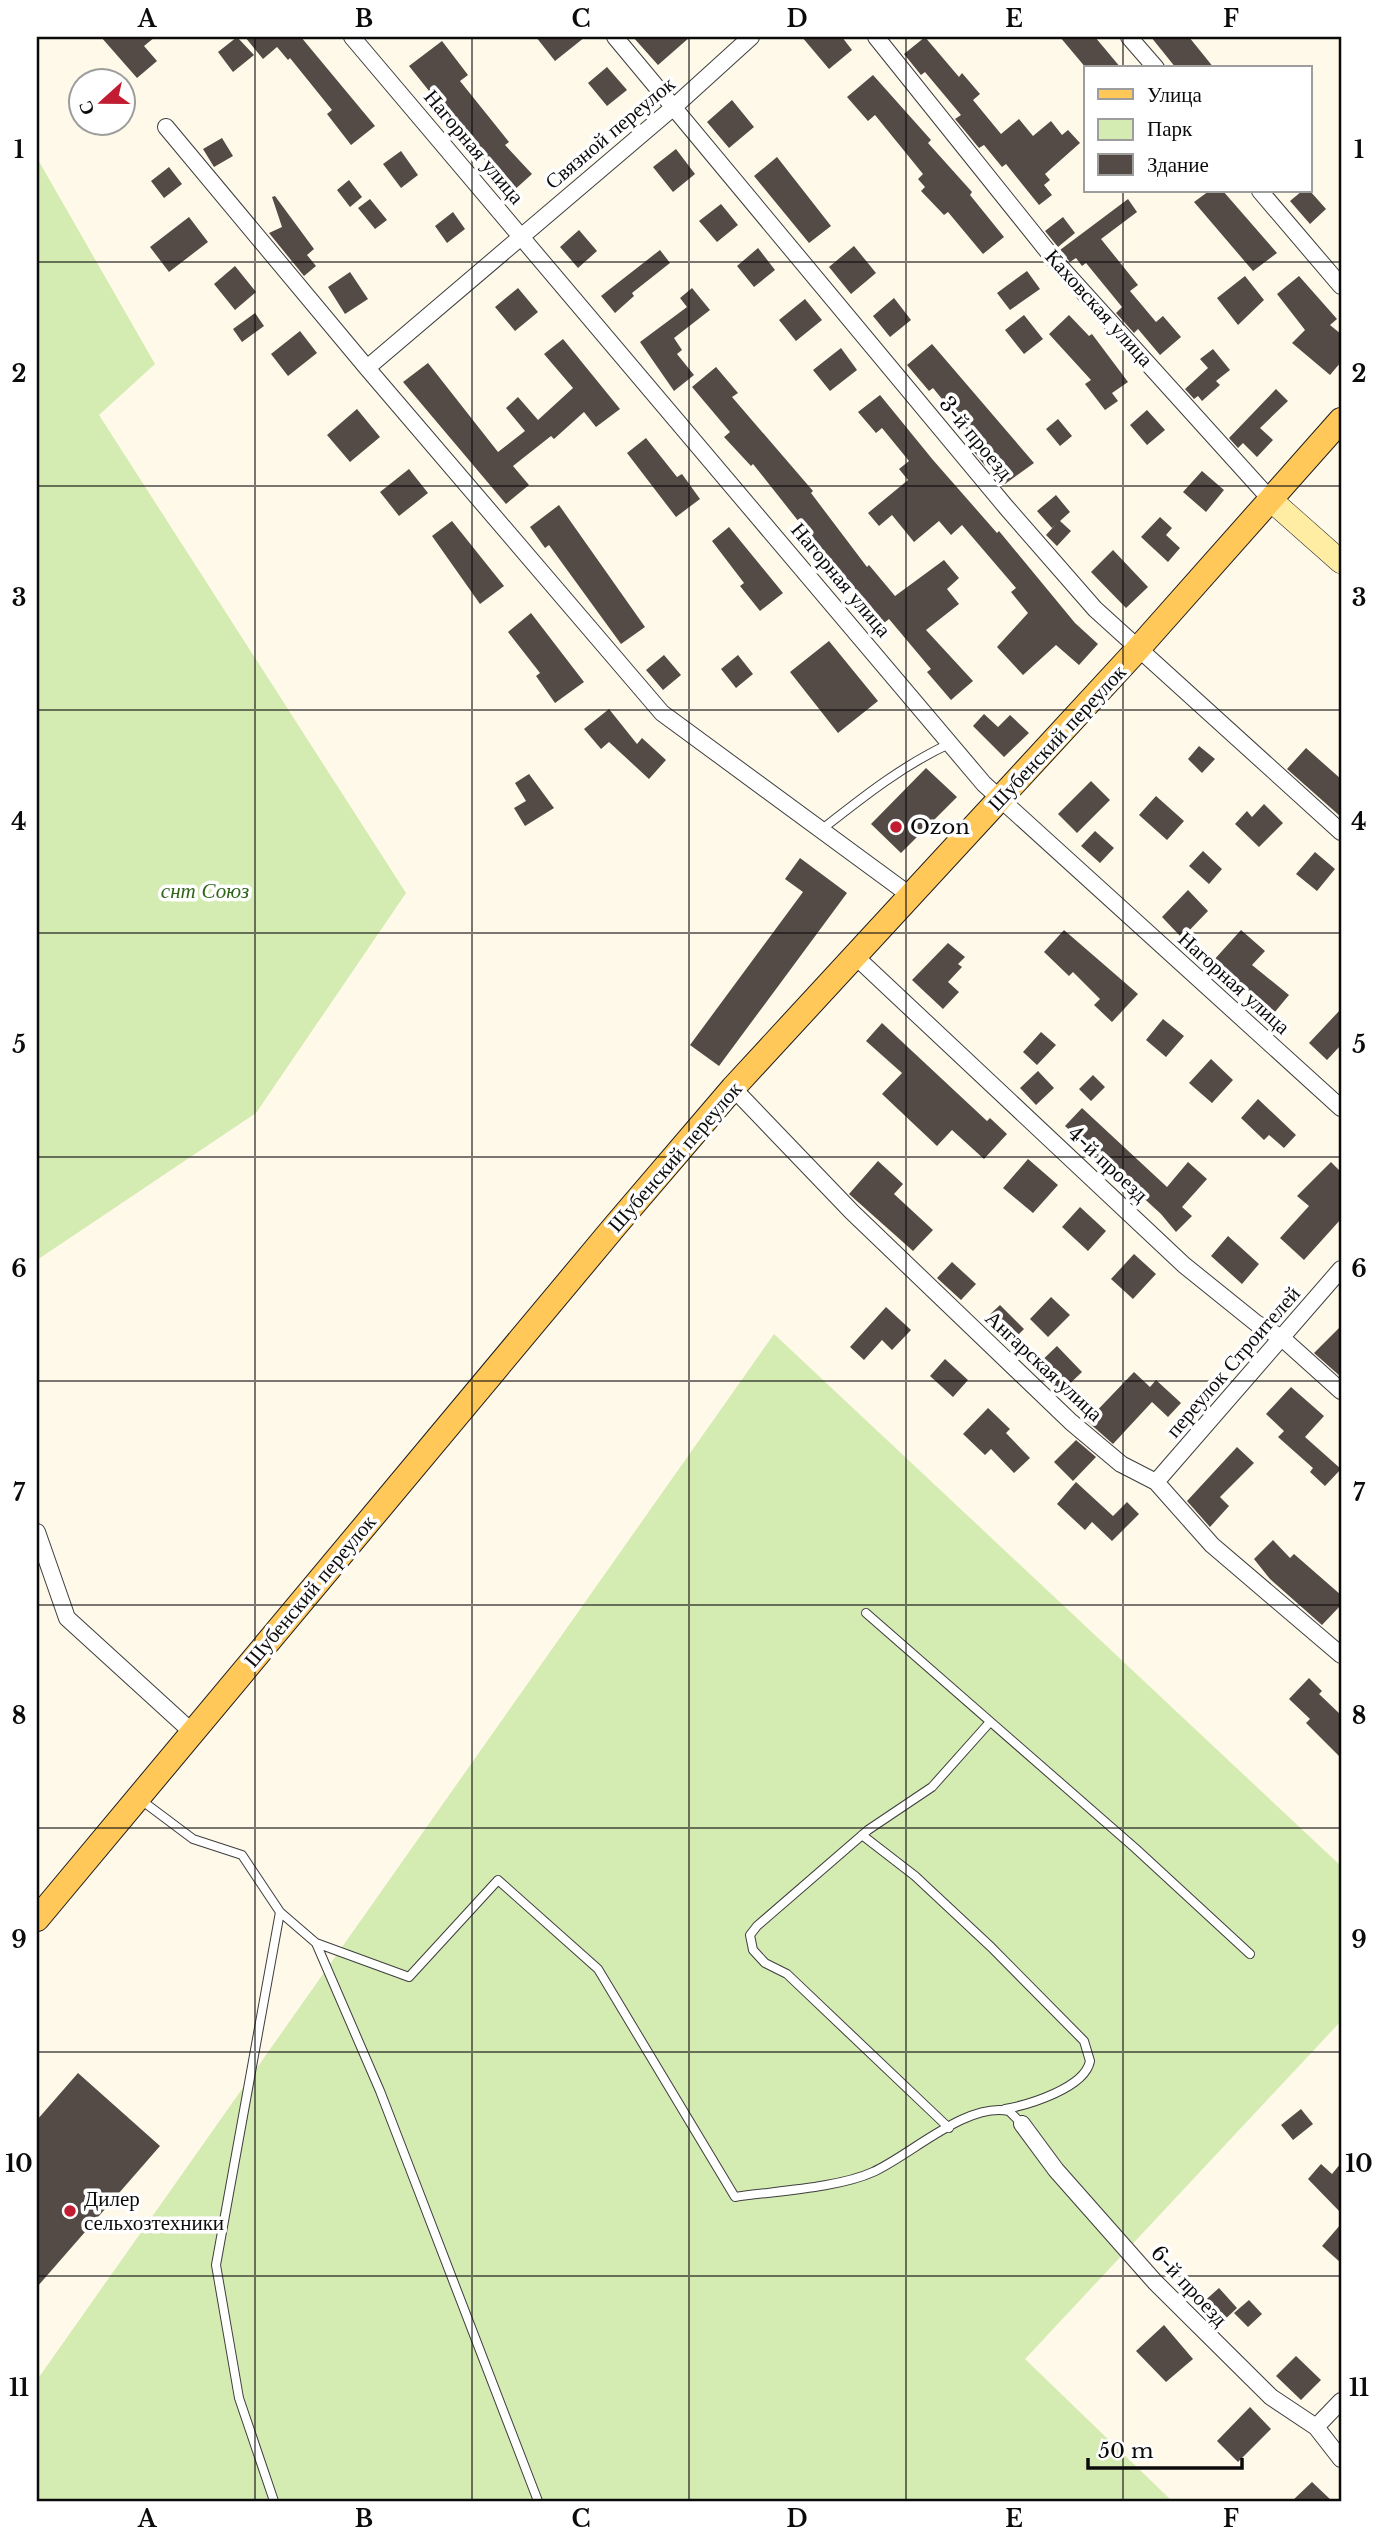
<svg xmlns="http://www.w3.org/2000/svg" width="1378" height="2538" font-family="'Libre Baskerville',serif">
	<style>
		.green { fill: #d4ebb1 }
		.building { fill: #544b47 }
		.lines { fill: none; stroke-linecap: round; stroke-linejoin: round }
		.service-casing { stroke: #3e3e3e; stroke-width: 10 }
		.minor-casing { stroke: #3e3e3e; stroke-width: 18 }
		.secondary-casing { stroke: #2d2d2d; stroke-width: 24 }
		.primary-casing { stroke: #1c1c1c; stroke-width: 26 }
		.service { stroke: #fff; stroke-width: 8 }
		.minor { stroke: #fff; stroke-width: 16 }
		.secondary { stroke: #ffeda4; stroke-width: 23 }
		.primary { stroke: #ffc859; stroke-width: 24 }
		.grid { fill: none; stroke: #0b0b0b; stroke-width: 2; stroke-opacity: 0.55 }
		.poi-dot { fill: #c21c32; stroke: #fff; stroke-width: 2.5 }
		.labels { text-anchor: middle; stroke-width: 7; stroke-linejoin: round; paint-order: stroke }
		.street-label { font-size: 21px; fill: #0b0b0b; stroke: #fff }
		.poi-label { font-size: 21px; fill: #0b0b0b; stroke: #fff; text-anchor: start }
		.park-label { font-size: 21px; font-style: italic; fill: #2f6519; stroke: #fff }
		.neatline { fill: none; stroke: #0b0b0b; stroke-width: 2.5 }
		.grid-label { font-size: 23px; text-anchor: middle; font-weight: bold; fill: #0b0b0b }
	</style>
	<rect width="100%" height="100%" fill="#fff9e9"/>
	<path class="green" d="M 37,158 L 155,364 L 99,415 L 406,893 L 256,1113 L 37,1260 Z
		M 774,1334 L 1341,1866 L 1341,2021 L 1025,2359 L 1172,2501 L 37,2501 L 37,2380 Z"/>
	<path class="building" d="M 101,37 L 155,37 L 144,46 L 157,61 L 137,78 Z
		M 237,37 L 254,55 L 233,72 L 218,52 Z
		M 245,37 L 301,37 L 375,126 L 351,145 L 327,114 L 332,110 L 290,58 L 288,60 L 277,47 L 263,59 Z
		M 536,37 L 585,37 L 555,61 Z
		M 633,37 L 690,37 L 658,65 Z
		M 802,37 L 842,37 L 852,50 L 829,69 Z
		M 925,37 L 959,77 L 962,73 L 980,94 L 973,100 L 1001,134 L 1019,119 L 1033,136 L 1051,121 L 1062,135 L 1068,130 L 1080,143 L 1045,174 L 1050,180 L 1044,185 L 1052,195 L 1039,205 L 1006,164 L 1002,167 L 984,145 L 979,148 L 955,119 L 961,115 L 925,72 L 921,75 L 904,54 Z
		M 1060,37 L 1095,37 L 1121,68 L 1086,68 Z
		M 1151,37 L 1189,37 L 1214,68 L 1176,68 Z
		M 442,41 L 468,75 L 460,81 L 509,142 L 505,145 L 532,174 L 511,193 L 409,66 Z
		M 607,67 L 627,90 L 607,106 L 588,83 Z
		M 873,75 L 931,140 L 928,143 L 972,192 L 970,195 L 1004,237 L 983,254 L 948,212 L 944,215 L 921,191 L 925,187 L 918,179 L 923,174 L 875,115 L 868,121 L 847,97 Z
		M 732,100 L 754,127 L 729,148 L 707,122 Z
		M 222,138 L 233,156 L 214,167 L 203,149 Z
		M 676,149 L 695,174 L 673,192 L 653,167 Z
		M 401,151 L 418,175 L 401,188 L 383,164 Z
		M 777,157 L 831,226 L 809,243 L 754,176 Z
		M 169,167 L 182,184 L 164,198 L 151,181 Z
		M 349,180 L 362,197 L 350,207 L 337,190 Z
		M 1209,191 L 1223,191 L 1277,253 L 1253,271 L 1194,202 Z
		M 1302,191 L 1310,191 L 1326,209 L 1310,224 L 1290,201 Z
		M 275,196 L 314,249 L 307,255 L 316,266 L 304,276 L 269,233 L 282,227 L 272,197 Z
		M 370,199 L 387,220 L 375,229 L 358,208 Z
		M 1128,199 L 1137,212 L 1101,239 L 1138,285 L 1130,291 L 1156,322 L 1163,316 L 1181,337 L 1160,355 L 1138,329 L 1134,333 L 1116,313 L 1122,307 L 1086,263 L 1082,266 L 1076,258 L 1070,262 L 1060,250 Z
		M 721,204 L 738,225 L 717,242 L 699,221 Z
		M 453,212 L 465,229 L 447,243 L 435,226 Z
		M 189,217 L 208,242 L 169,272 L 150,247 Z
		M 1063,217 L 1075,233 L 1058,247 L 1045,231 Z
		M 579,230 L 597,251 L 578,268 L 560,247 Z
		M 854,246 L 876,273 L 851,294 L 829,267 Z
		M 758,248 L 775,270 L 754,287 L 737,266 Z
		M 660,250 L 670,263 L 632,293 L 634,296 L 615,313 L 601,296 Z
		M 235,266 L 256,292 L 235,310 L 214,284 Z
		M 1027,271 L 1040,289 L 1010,310 L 997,293 Z
		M 350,272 L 368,299 L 345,314 L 328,287 Z
		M 1245,276 L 1264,300 L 1238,325 L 1217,298 Z
		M 1299,276 L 1337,319 L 1330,325 L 1341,334 L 1341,362 L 1330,375 L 1292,343 L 1305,330 L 1277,294 Z
		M 518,288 L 538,312 L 515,331 L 495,307 Z
		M 692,288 L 710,310 L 674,338 L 682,350 L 677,354 L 694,375 L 674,391 L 640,342 L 687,307 L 680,298 Z
		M 894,298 L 911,320 L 890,337 L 873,316 Z
		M 805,299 L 822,320 L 796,341 L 779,320 Z
		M 255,313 L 264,326 L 242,342 L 233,329 Z
		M 1024,315 L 1043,339 L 1024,354 L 1005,330 Z
		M 1069,315 L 1089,336 L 1092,334 L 1128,382 L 1112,393 L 1118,401 L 1105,410 L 1085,384 L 1091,380 L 1049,334 Z
		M 300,331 L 317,353 L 288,376 L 271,354 Z
		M 563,339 L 620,409 L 596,427 L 584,412 L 554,439 L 551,436 L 513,466 L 529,485 L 506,504 L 403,382 L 428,363 L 498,452 L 525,431 L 506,408 L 518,397 L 538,420 L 573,388 L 544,354 Z
		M 932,344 L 1034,463 L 1005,484 L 989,463 L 985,466 L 971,448 L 978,443 L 933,388 L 929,391 L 907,365 Z
		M 841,348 L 857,370 L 830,391 L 813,370 Z
		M 1213,349 L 1230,370 L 1216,381 L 1220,385 L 1202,401 L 1198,396 L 1194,399 L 1185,389 L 1208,368 L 1200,359 Z
		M 716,367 L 738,393 L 732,397 L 813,491 L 811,493 L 867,567 L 869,565 L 895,596 L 944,560 L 959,578 L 947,589 L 959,604 L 926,630 L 973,681 L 951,700 L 927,672 L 931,669 L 889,619 L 884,623 L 832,561 L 825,566 L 798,530 L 803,527 L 753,464 L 751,466 L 724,437 L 730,432 L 692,387 Z
		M 1276,389 L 1288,401 L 1260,428 L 1273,440 L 1257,457 L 1243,443 L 1238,448 L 1229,438 Z
		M 880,395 L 933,460 L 997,533 L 999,531 L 1075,623 L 1098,644 L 1079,665 L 1056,645 L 1023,675 L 997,647 L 1028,613 L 1011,592 L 1016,588 L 962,525 L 951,535 L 939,521 L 914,542 L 892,515 L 879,526 L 868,513 L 908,480 L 899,469 L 909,461 L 882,428 L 876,433 L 858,412 Z
		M 357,409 L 380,437 L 350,462 L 327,435 Z
		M 1147,410 L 1165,430 L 1147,445 L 1130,425 Z
		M 1058,419 L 1072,436 L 1060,446 L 1046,429 Z
		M 646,438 L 677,477 L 682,474 L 700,499 L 676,517 L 627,453 Z
		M 409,469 L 428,493 L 399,516 L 380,492 Z
		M 1202,471 L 1224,490 L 1206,512 L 1183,492 Z
		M 1056,495 L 1070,512 L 1060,521 L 1071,531 L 1057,546 L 1046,535 L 1056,524 L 1052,528 L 1037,511 Z
		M 559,505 L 645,627 L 621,644 L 549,545 L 545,548 L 530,527 Z
		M 1160,517 L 1172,528 L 1166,535 L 1180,548 L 1168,562 L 1141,537 Z
		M 452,521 L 504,586 L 480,604 L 432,536 Z
		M 729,527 L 783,593 L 760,611 L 740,586 L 744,583 L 712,541 Z
		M 1113,550 L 1148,587 L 1126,608 L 1091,572 Z
		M 531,613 L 584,682 L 555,703 L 536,676 L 540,673 L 508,632 Z
		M 829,641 L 878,701 L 838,733 L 790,672 Z
		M 664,655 L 681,675 L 663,690 L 646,670 Z
		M 738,655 L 753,674 L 736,688 L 721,669 Z
		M 609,709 L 637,744 L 642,738 L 666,760 L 649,779 L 609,742 L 601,749 L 584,729 Z
		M 984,714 L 998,727 L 1010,715 L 1029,733 L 1004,757 L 973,726 Z
		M 1199,746 L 1215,759 L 1202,773 L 1188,759 Z
		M 1306,748 L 1341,779 L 1341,817 L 1287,769 Z
		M 926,768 L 957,797 L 901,853 L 871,824 Z
		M 529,774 L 554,808 L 525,826 L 514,808 L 526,801 L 515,783 Z
		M 1091,781 L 1110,800 L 1077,833 L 1058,814 Z
		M 1156,796 L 1184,821 L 1167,840 L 1139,815 Z
		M 1264,804 L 1283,823 L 1259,847 L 1235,824 L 1247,811 L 1252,817 Z
		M 1095,831 L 1114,848 L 1100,863 L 1081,846 Z
		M 1203,851 L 1222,869 L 1209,884 L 1189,866 Z
		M 1315,852 L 1335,869 L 1317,891 L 1296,874 Z
		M 800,858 L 847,893 L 719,1066 L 690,1045 L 803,892 L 785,879 Z
		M 1188,890 L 1208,911 L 1182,938 L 1162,917 Z
		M 1064,930 L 1138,994 L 1112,1022 L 1094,1005 L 1100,999 L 1073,972 L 1069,976 L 1044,952 Z
		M 1241,930 L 1265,951 L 1252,965 L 1289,995 L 1274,1013 L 1213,961 Z
		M 948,943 L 965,957 L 958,964 L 962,967 L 948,982 L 959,992 L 943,1009 L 912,980 Z
		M 1341,1009 L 1341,1045 L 1327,1060 L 1309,1043 Z
		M 1163,1019 L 1184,1036 L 1166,1057 L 1146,1040 Z
		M 882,1023 L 987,1121 L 990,1118 L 1007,1134 L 984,1159 L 952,1130 L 937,1146 L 882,1094 L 902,1073 L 866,1041 Z
		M 1041,1032 L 1056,1045 L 1037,1065 L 1023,1052 Z
		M 1211,1059 L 1233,1080 L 1212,1103 L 1189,1083 Z
		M 1038,1071 L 1054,1088 L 1036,1105 L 1020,1088 Z
		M 1093,1075 L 1105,1087 L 1091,1101 L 1079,1089 Z
		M 1258,1099 L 1296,1135 L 1284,1148 L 1269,1135 L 1264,1140 L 1241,1118 Z
		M 1082,1108 L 1167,1187 L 1188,1162 L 1207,1179 L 1182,1207 L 1192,1216 L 1176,1232 L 1161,1214 L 1065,1126 Z
		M 1028,1159 L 1058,1185 L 1033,1213 L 1003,1188 Z
		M 878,1161 L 903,1184 L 894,1194 L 933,1230 L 913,1251 L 849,1194 Z
		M 1331,1162 L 1341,1172 L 1341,1219 L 1304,1260 L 1280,1238 L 1309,1206 L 1297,1196 Z
		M 1080,1207 L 1106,1231 L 1088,1251 L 1062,1227 Z
		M 1228,1236 L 1259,1264 L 1242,1284 L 1211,1256 Z
		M 1134,1254 L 1156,1274 L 1133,1299 L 1111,1279 Z
		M 952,1262 L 976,1284 L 961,1300 L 937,1278 Z
		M 1051,1297 L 1070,1315 L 1048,1337 L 1030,1319 Z
		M 1000,1305 L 1024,1329 L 1008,1345 L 984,1320 Z
		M 886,1307 L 911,1330 L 892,1350 L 882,1340 L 864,1360 L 850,1347 Z
		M 1341,1326 L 1341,1377 L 1314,1353 Z
		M 1057,1346 L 1082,1372 L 1060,1393 L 1035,1367 Z
		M 945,1359 L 968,1380 L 953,1397 L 930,1376 Z
		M 1134,1372 L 1150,1387 L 1156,1380 L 1181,1403 L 1168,1417 L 1152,1402 L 1113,1444 L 1087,1421 Z
		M 1291,1387 L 1324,1416 L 1305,1437 L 1341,1469 L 1325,1486 L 1310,1472 L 1313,1468 L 1278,1437 L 1284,1431 L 1266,1414 Z
		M 988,1408 L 1010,1429 L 1006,1433 L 1030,1458 L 1014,1473 L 991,1449 L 985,1455 L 963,1434 Z
		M 1076,1440 L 1096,1457 L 1073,1481 L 1054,1462 Z
		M 1237,1447 L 1254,1463 L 1220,1497 L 1229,1506 L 1210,1527 L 1187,1501 Z
		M 1076,1482 L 1113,1516 L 1127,1502 L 1139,1514 L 1112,1541 L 1092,1522 L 1085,1530 L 1057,1504 Z
		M 1273,1540 L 1290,1558 L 1294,1554 L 1341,1595 L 1341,1605 L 1322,1625 L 1270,1579 L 1254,1559 Z
		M 1309,1678 L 1322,1691 L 1319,1694 L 1341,1715 L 1341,1758 L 1306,1723 L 1310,1719 L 1289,1699 Z
		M 78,2073 L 160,2146 L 37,2287 L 37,2120 Z
		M 1301,2109 L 1313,2124 L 1293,2140 L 1281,2125 Z
		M 1341,2163 L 1341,2213 L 1308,2179 L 1321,2164 L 1332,2174 Z
		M 1341,2224 L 1341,2263 L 1322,2246 Z
		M 1219,2288 L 1237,2308 L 1220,2324 L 1201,2304 Z
		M 1249,2300 L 1262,2314 L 1248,2327 L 1234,2313 Z
		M 1164,2325 L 1193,2359 L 1166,2382 L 1136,2351 Z
		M 1296,2356 L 1321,2380 L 1301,2400 L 1276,2376 Z
		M 1250,2407 L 1271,2429 L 1238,2462 L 1217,2441 Z
		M 1312,2482 L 1332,2501 L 1292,2501 Z"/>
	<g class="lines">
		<g class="service-casing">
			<path id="service" d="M 821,830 C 863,797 903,765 951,743
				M 866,1613 L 1135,1848 L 1250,1954
				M 141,1800 L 193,1839 L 242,1855 L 280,1912 L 216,2265 L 239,2398 L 274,2501
				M 862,1835 L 915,1876 L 991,1947 L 1084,2041 L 1090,2061 C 1085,2088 1028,2105 1005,2109
				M 280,1912 L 316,1943 L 380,2091 L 538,2501
				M 316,1943 L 409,1977 L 498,1880 L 598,1969 L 735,2197 C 775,2191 838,2188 873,2172 C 911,2155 966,2102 1009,2111 L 1022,2124
				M 949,2128 L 787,1974 L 765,1963 L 753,1950 L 750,1935 L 757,1926 L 868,1830 L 932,1787 L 990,1722"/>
		</g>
		<g class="minor-casing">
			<path id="minor" d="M 352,37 L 984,784 L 1341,1108
				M 615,37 L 1006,507 L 1095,609 L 1341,832
				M 876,37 L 1057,263 L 1271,500
				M 1129,37 L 1156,68
				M 166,127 L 367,368 L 662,713 L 911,896
				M 1260,191 L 1341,286
				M 367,368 L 675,106 L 751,37
				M 855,956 L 1184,1265 L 1256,1323 L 1282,1338 L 1341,1391
				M 733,1088 L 852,1212 L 1071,1422 L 1121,1464 L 1156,1482 L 1212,1545 L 1341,1655
				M 1156,1482 L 1341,1269
				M 37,1532 L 67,1618 L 192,1732
				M 1022,2124 L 1056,2170 L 1155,2282 L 1271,2397 L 1316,2427 L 1341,2459
				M 1316,2427 L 1341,2401"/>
		</g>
		<g class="secondary-casing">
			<path id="secondary" d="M 1271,500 L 1341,562"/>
		</g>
		<g class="primary-casing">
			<path id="primary" d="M 37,1919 L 615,1226 L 733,1088 L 1137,650 L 1341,420"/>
		</g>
		<use href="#service" class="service"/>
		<use href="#minor" class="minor"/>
		<use href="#secondary" class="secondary"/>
		<use href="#primary" class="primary"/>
	</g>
	<path class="grid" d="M 255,37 L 255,2501M 472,37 L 472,2501M 689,37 L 689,2501M 906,37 L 906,2501M 1123,37 L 1123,68M 1123,191 L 1123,2501M 37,262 L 1341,262M 37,486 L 1341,486M 37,710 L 1341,710M 37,933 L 1341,933M 37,1157 L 1341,1157M 37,1381 L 1341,1381M 37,1605 L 1341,1605M 37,1828 L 1341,1828M 37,2052 L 1341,2052M 37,2276 L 1341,2276"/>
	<g class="poi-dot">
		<circle cx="896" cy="827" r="7"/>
		<circle cx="70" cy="2211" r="7"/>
	</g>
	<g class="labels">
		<g class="street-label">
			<text transform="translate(610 133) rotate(-40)" y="7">Связной переулок</text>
			<text transform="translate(474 147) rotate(50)" y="7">Нагорная улица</text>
			<text transform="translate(1099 308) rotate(48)" y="7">Каховская улица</text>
			<text transform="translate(976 438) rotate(50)" y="7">3-й проезд</text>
			<text transform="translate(841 580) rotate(50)" y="7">Нагорная улица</text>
			<text transform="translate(1057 738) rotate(-47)" y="7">Шубенский переулок</text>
			<text transform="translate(1234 983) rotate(42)" y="7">Нагорная улица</text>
			<text transform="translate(675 1157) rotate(-49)" y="7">Шубенский переулок</text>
			<text transform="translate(1108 1164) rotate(43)" y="7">4-й проезд</text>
			<text transform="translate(1233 1362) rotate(-49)" y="7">переулок Строителей</text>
			<text transform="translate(1044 1366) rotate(43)" y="7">Ангарская улица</text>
			<text transform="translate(310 1591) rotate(-50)" y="7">Шубенский переулок</text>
			<text transform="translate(1189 2286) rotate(47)" y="7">6-й проезд</text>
		</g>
		<g class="poi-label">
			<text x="910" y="834">Ozon</text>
			<text x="84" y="2206">Дилер<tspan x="84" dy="24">сельхозтехники</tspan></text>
		</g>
		<g class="park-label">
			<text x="205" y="898">снт Союз</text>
		</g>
	</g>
	<rect width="1378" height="2538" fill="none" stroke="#ffffff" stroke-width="77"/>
	<rect x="1084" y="66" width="228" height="126" fill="#ffffff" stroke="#9d9d9d" stroke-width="2"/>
	<rect x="1098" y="89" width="35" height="10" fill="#ffc859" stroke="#9d9d9d" stroke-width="2"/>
	<text x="1147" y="102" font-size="21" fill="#0b0b0b">Улица</text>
	<rect x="1098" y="119" width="35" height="21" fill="#d4ebb1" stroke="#9d9d9d" stroke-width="2"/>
	<text x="1147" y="136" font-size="21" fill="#0b0b0b">Парк</text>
	<rect x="1098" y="154" width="35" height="21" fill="#544b47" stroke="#9d9d9d" stroke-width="2"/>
	<text x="1147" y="172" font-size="21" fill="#0b0b0b">Здание</text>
	<g transform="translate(102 102) rotate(249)"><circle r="33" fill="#ffffff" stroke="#9d9d9d" stroke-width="2"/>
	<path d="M0-5L12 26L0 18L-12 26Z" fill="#c21c32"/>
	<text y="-10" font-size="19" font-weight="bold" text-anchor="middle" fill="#0b0b0b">С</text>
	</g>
	<path d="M1088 2458v10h154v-10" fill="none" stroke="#0b0b0b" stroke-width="3.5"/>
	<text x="1098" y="2458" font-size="21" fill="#0b0b0b" stroke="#ffffff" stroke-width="5" paint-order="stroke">50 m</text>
	<rect x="38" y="38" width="1302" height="2462" class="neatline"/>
	<g class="grid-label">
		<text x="147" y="27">A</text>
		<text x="364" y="27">B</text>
		<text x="581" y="27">C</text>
		<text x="797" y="27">D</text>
		<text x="1014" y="27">E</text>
		<text x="1231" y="27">F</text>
		<text x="19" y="158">1</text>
		<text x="1359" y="158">1</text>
		<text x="19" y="382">2</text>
		<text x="1359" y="382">2</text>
		<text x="19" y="606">3</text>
		<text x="1359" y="606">3</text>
		<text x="19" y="830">4</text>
		<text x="1359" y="830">4</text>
		<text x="19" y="1053">5</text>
		<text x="1359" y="1053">5</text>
		<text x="19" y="1277">6</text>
		<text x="1359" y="1277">6</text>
		<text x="19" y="1501">7</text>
		<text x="1359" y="1501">7</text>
		<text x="19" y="1724">8</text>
		<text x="1359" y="1724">8</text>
		<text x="19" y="1948">9</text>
		<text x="1359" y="1948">9</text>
		<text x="19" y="2172">10</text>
		<text x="1359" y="2172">10</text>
		<text x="19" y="2396">11</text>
		<text x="1359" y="2396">11</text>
		<text x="147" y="2527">A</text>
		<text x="364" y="2527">B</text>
		<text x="581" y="2527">C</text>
		<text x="797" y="2527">D</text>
		<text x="1014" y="2527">E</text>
		<text x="1231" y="2527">F</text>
	</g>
</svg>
